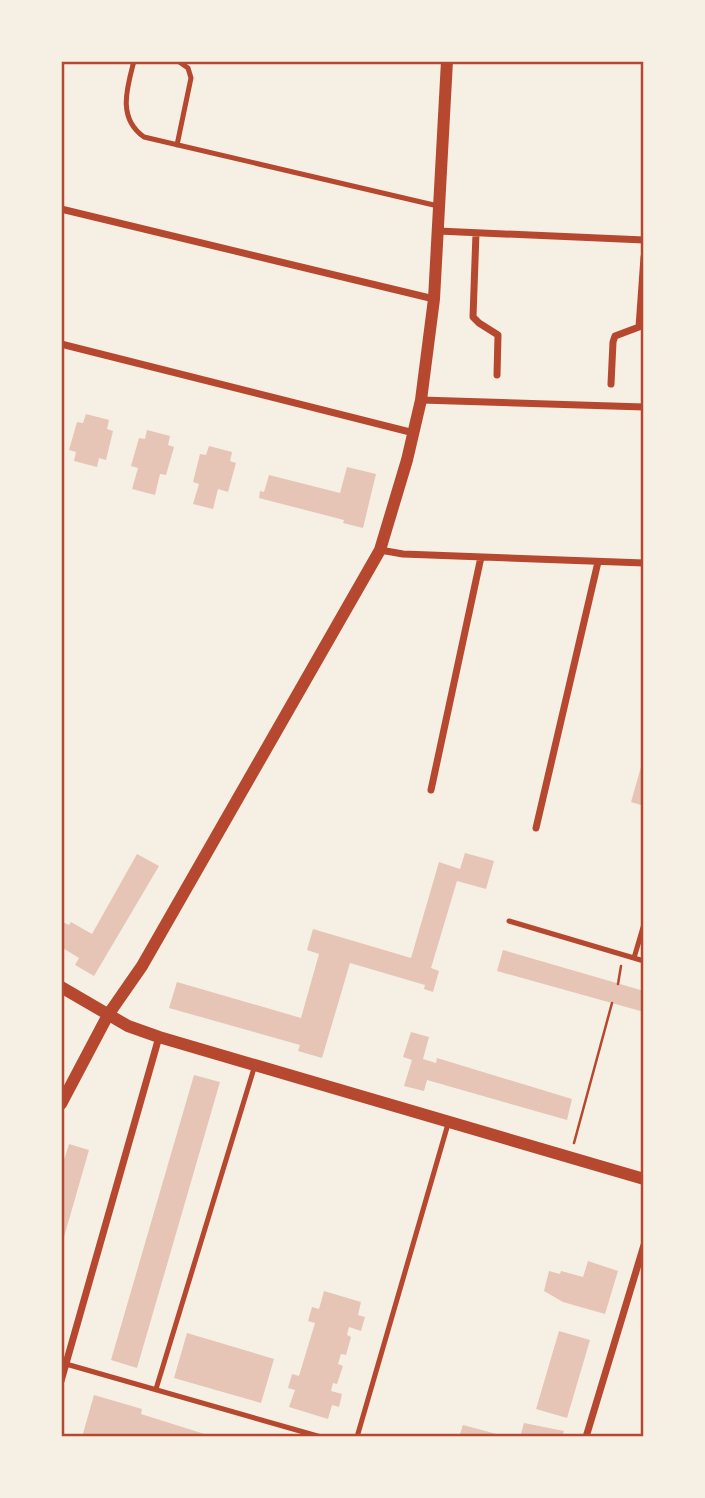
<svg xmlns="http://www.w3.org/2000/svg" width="705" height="1498" font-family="Ubuntu,sans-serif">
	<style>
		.building { fill: #e6c5b7 }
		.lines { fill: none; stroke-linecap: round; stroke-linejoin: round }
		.path { stroke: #b5482f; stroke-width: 2.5 }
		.service { stroke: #b5482f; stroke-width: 5 }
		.minor { stroke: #b5482f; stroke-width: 7 }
		.tertiary { stroke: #b5482f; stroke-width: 12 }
		.neatline { fill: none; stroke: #b5482f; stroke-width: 2.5 }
	</style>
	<rect width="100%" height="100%" fill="#f6efe4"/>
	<path class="building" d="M 86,414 L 109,420 L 107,429 L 113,431 L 106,460 L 99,458 L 97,467 L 74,461 L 76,452 L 69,450 L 77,422 L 83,423 Z
		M 147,430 L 170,436 L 168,445 L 174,447 L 166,475 L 160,474 L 155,495 L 132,489 L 138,468 L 131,466 L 139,438 L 145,439 Z
		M 209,446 L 232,452 L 230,461 L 236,463 L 228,492 L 218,489 L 213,509 L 193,504 L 199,484 L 193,482 L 200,454 L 206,455 Z
		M 347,467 L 376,474 L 363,528 L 343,523 L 344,520 L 259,498 L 260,491 L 264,492 L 269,475 L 340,493 Z
		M 643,760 L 644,760 L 644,806 L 631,802 Z
		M 465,853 L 494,861 L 486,889 L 457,881 L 431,968 L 439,971 L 433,992 L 424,989 L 425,985 L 350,963 L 322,1058 L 298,1051 L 300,1045 L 169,1008 L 177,982 L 301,1018 L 319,954 L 307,950 L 313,929 L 411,958 L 439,862 L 460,869 Z
		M 137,854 L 159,866 L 94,976 L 75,965 L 79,958 L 61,947 L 61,921 L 69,925 L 71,922 L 92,934 Z
		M 503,950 L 644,991 L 644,1012 L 497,971 Z
		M 411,1032 L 429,1037 L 423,1059 L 436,1063 L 437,1058 L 572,1099 L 567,1120 L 427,1080 L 424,1091 L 404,1086 L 412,1060 L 403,1057 Z
		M 194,1075 L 220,1082 L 137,1368 L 111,1360 Z
		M 69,1144 L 89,1150 L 62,1244 L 61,1169 Z
		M 588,1261 L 618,1271 L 605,1314 L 563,1302 L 544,1291 L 549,1271 L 560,1274 L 561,1271 L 583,1277 Z
		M 324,1291 L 361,1302 L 358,1315 L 365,1317 L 361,1331 L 349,1327 L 347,1335 L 351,1337 L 346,1355 L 341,1354 L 338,1364 L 343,1366 L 337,1384 L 333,1383 L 331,1391 L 342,1394 L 339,1407 L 332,1405 L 328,1419 L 289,1407 L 295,1390 L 288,1388 L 292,1374 L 299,1376 L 315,1323 L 308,1321 L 312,1307 L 319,1309 Z
		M 559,1331 L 590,1340 L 567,1418 L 536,1409 Z
		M 187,1333 L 274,1359 L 261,1403 L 174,1378 Z
		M 94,1395 L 142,1409 L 141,1414 L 214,1437 L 82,1437 Z
		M 524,1423 L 564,1431 L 562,1437 L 520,1437 Z
		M 463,1425 L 504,1436 L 504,1437 L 459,1437 Z"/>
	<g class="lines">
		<path class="path" d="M 618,984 L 621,966
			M 574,1143 L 612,1003"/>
		<path class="service" d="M 134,61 C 127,88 117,118 144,137 L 438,206
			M 177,145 L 191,78 L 188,68 L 178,61
			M 509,921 L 644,961
			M 634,958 L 644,924
			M 66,1364 L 321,1437
			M 156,1389 L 255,1065
			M 357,1437 L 448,1124"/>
		<path class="minor" d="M 61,209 L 434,299
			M 438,231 L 644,240
			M 476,233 L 473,317 L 479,323 L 498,335 L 497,375
			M 61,344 L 414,433
			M 611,384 L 613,342 L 615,336 L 639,327 L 644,257
			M 421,400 L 644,407
			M 380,550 L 403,554 L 644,563
			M 431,790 L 481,557
			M 536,828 L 598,562
			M 61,1381 L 159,1037
			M 586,1437 L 644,1245"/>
		<path class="tertiary" d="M 61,987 L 128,1026 L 159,1037 L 644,1179
			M 61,1104 L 108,1015 L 142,966 L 380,550 L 407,460 L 421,400 L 434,299 L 447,61"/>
	</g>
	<rect width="705" height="1498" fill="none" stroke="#f6efe4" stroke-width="126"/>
	<rect x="63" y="63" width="579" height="1372" class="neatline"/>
</svg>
